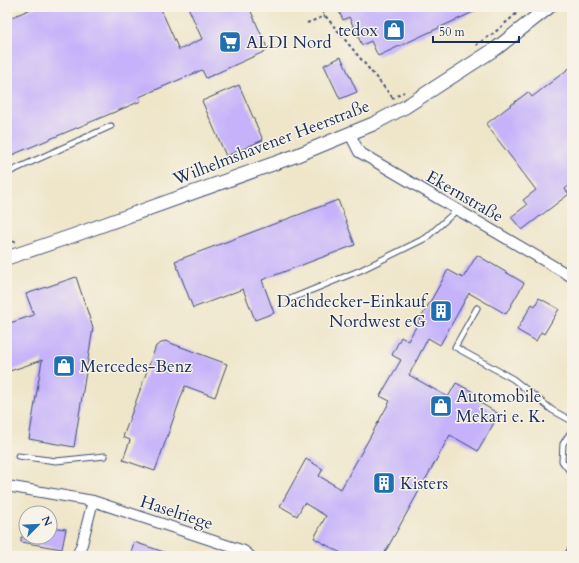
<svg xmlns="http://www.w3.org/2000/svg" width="579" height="563" font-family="Cardo,serif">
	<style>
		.building { fill: #c5b2fa }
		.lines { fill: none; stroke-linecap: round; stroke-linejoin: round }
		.service-casing { stroke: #3b4a6e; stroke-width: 7 }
		.minor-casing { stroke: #3b4a6e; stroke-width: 12 }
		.tertiary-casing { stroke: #3b4a6e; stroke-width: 15 }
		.path { stroke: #3b4a6e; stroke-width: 2; stroke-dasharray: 3 3; stroke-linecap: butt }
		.service { stroke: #fff; stroke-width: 5 }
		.minor { stroke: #fff; stroke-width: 10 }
		.tertiary { stroke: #fff; stroke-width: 13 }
		.labels { text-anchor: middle; stroke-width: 3; stroke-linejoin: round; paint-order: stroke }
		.poi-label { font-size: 17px; fill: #1b2f5e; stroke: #f7f3e8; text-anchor: start }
		.street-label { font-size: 17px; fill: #1b2f5e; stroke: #f7f3e8 }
	</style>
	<rect width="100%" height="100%" fill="#f7f3e8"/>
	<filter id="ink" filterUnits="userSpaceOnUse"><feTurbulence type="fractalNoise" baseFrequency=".025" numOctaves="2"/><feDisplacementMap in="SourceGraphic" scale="8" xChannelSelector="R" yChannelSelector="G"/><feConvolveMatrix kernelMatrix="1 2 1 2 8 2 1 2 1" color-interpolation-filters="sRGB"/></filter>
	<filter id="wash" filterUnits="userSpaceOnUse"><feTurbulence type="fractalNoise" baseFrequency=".012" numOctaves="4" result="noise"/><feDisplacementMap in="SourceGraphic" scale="16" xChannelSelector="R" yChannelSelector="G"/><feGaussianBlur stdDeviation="0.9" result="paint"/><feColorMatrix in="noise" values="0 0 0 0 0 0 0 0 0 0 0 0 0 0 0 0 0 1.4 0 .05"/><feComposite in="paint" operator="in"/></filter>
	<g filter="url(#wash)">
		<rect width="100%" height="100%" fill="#efe6ca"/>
		<g id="blocks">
			<path class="building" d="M 36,7 L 160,7 L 179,50 L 202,39 L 188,7 L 249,7 L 268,50 L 206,78 L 202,70 L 139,97 L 141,101 L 7,157 L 7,19 Z
				M 337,7 L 484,7 L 378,56 L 371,41 L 362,45 L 349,17 L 343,20 Z
				M 341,57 L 357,92 L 340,99 L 324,65 Z
				M 572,66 L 572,183 L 565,189 L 569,194 L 522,230 L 511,217 L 527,205 L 523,200 L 536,190 L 486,124 L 528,92 L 532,97 Z
				M 239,85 L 263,140 L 226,156 L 202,101 Z
				M 338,200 L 355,245 L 262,280 L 274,313 L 255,320 L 243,289 L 193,308 L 175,261 Z
				M 477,255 L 524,283 L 506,314 L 469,293 L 440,345 L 428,338 L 409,375 L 448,397 L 456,383 L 473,392 L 470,397 L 499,414 L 478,451 L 450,435 L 383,556 L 346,556 L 314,538 L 326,516 L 304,503 L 297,516 L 280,506 L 306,459 L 323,469 L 319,476 L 341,489 L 390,401 L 380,396 L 401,360 L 392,355 L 401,337 L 408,341 L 448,270 L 463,278 Z
				M 76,277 L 93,328 L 74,447 L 29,439 L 42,360 L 7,372 L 7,324 L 34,315 L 26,294 Z
				M 539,298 L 559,309 L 544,334 L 541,332 L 536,341 L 517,330 L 532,304 L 535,306 Z
				M 165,341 L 227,364 L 215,397 L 185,386 L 155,471 L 123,460 L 130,440 L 123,437 L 156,346 Z
				M 50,527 L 66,529 L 62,549 L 21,542 L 21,537 L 50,537 Z
				M 134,542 L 170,554 L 170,556 L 130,556 Z"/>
		</g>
	</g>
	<g filter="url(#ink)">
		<use href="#blocks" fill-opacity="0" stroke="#3b4a6e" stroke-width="1"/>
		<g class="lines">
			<g class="service-casing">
				<path id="service" d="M 7,173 L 111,126
					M 290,299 L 361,270 L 426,238 L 457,210
					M 477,308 L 455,347 L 513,379 L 552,410 L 572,421
					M 572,430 L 563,444 L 562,461 L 572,474
					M 18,456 L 56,461 L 105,456
					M 567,556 L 572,546"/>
			</g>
			<g class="minor-casing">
				<path id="minor" d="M 350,134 L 359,152 L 572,277
					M 7,486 L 93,501 L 82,544 L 77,556
					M 93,501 L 244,551 L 250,556"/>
			</g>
			<g class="tertiary-casing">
				<path id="tertiary" d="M 7,258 L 72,236 L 295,156 L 373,124 L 405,107 L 498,47 L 549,7"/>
			</g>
			<path class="path" d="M 318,7 L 393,98
				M 307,23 L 325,16
				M 476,45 L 494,33 L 524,7
				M 392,99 L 404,92
				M 7,243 L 17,241"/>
			<use href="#service" class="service"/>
			<use href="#minor" class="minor"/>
			<use href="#tertiary" class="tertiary"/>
		</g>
	</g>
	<defs>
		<g id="shop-square" transform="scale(1.15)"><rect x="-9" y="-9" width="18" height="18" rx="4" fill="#1f6fb2" stroke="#f7f3e8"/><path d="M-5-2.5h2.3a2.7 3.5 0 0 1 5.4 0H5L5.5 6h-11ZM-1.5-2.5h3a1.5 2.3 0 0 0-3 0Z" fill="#fff"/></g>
		<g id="supermarket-square" transform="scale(1.15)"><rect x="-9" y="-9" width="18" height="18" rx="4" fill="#1f6fb2" stroke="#f7f3e8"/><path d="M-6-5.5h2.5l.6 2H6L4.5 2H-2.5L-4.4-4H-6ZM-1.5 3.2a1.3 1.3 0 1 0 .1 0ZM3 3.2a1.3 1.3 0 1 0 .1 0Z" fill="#fff"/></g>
		<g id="building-square" transform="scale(1.15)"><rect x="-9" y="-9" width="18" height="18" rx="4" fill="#1f6fb2" stroke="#f7f3e8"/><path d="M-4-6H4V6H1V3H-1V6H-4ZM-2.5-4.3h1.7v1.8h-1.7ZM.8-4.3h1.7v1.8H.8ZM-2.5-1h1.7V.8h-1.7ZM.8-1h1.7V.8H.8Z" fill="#fff"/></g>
	</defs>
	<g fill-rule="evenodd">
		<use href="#shop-square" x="394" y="30"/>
		<use href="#supermarket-square" x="230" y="42"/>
		<use href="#building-square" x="441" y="311"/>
		<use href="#shop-square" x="64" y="366"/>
		<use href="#shop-square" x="441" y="406"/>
		<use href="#building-square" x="384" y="483"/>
	</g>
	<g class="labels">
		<g class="poi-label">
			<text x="378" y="36" text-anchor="end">tedox</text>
			<text x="246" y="48">ALDI Nord</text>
			<text x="426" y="307" text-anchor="end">Dachdecker-Einkauf<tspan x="426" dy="20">Nordwest eG</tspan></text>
			<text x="80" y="372">Mercedes-Benz</text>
			<text x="456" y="402">Automobile<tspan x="456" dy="20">Mekari e. K.</tspan></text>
			<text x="400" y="489">Kisters</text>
		</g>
		<g class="street-label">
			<text transform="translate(271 142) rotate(-21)" y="6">Wilhelmshavener Heerstraße</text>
			<text transform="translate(465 196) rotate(30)" y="6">Ekernstraße</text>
			<text transform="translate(177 512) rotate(18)" y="6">Haselriege</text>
		</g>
	</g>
	<rect width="579" height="563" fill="none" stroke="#f7f3e8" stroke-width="24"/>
	<g transform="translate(38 525) rotate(66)"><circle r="19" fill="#f7f3e8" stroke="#9fa5b1"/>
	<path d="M0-3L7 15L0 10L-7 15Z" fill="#1f6fb2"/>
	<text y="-6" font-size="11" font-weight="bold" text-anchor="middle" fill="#1b2f5e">N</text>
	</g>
	<path d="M433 36v6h86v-6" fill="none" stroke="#1b2f5e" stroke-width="2"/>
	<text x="439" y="36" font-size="12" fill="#1b2f5e" stroke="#f7f3e8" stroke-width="3" paint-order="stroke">50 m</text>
</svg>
